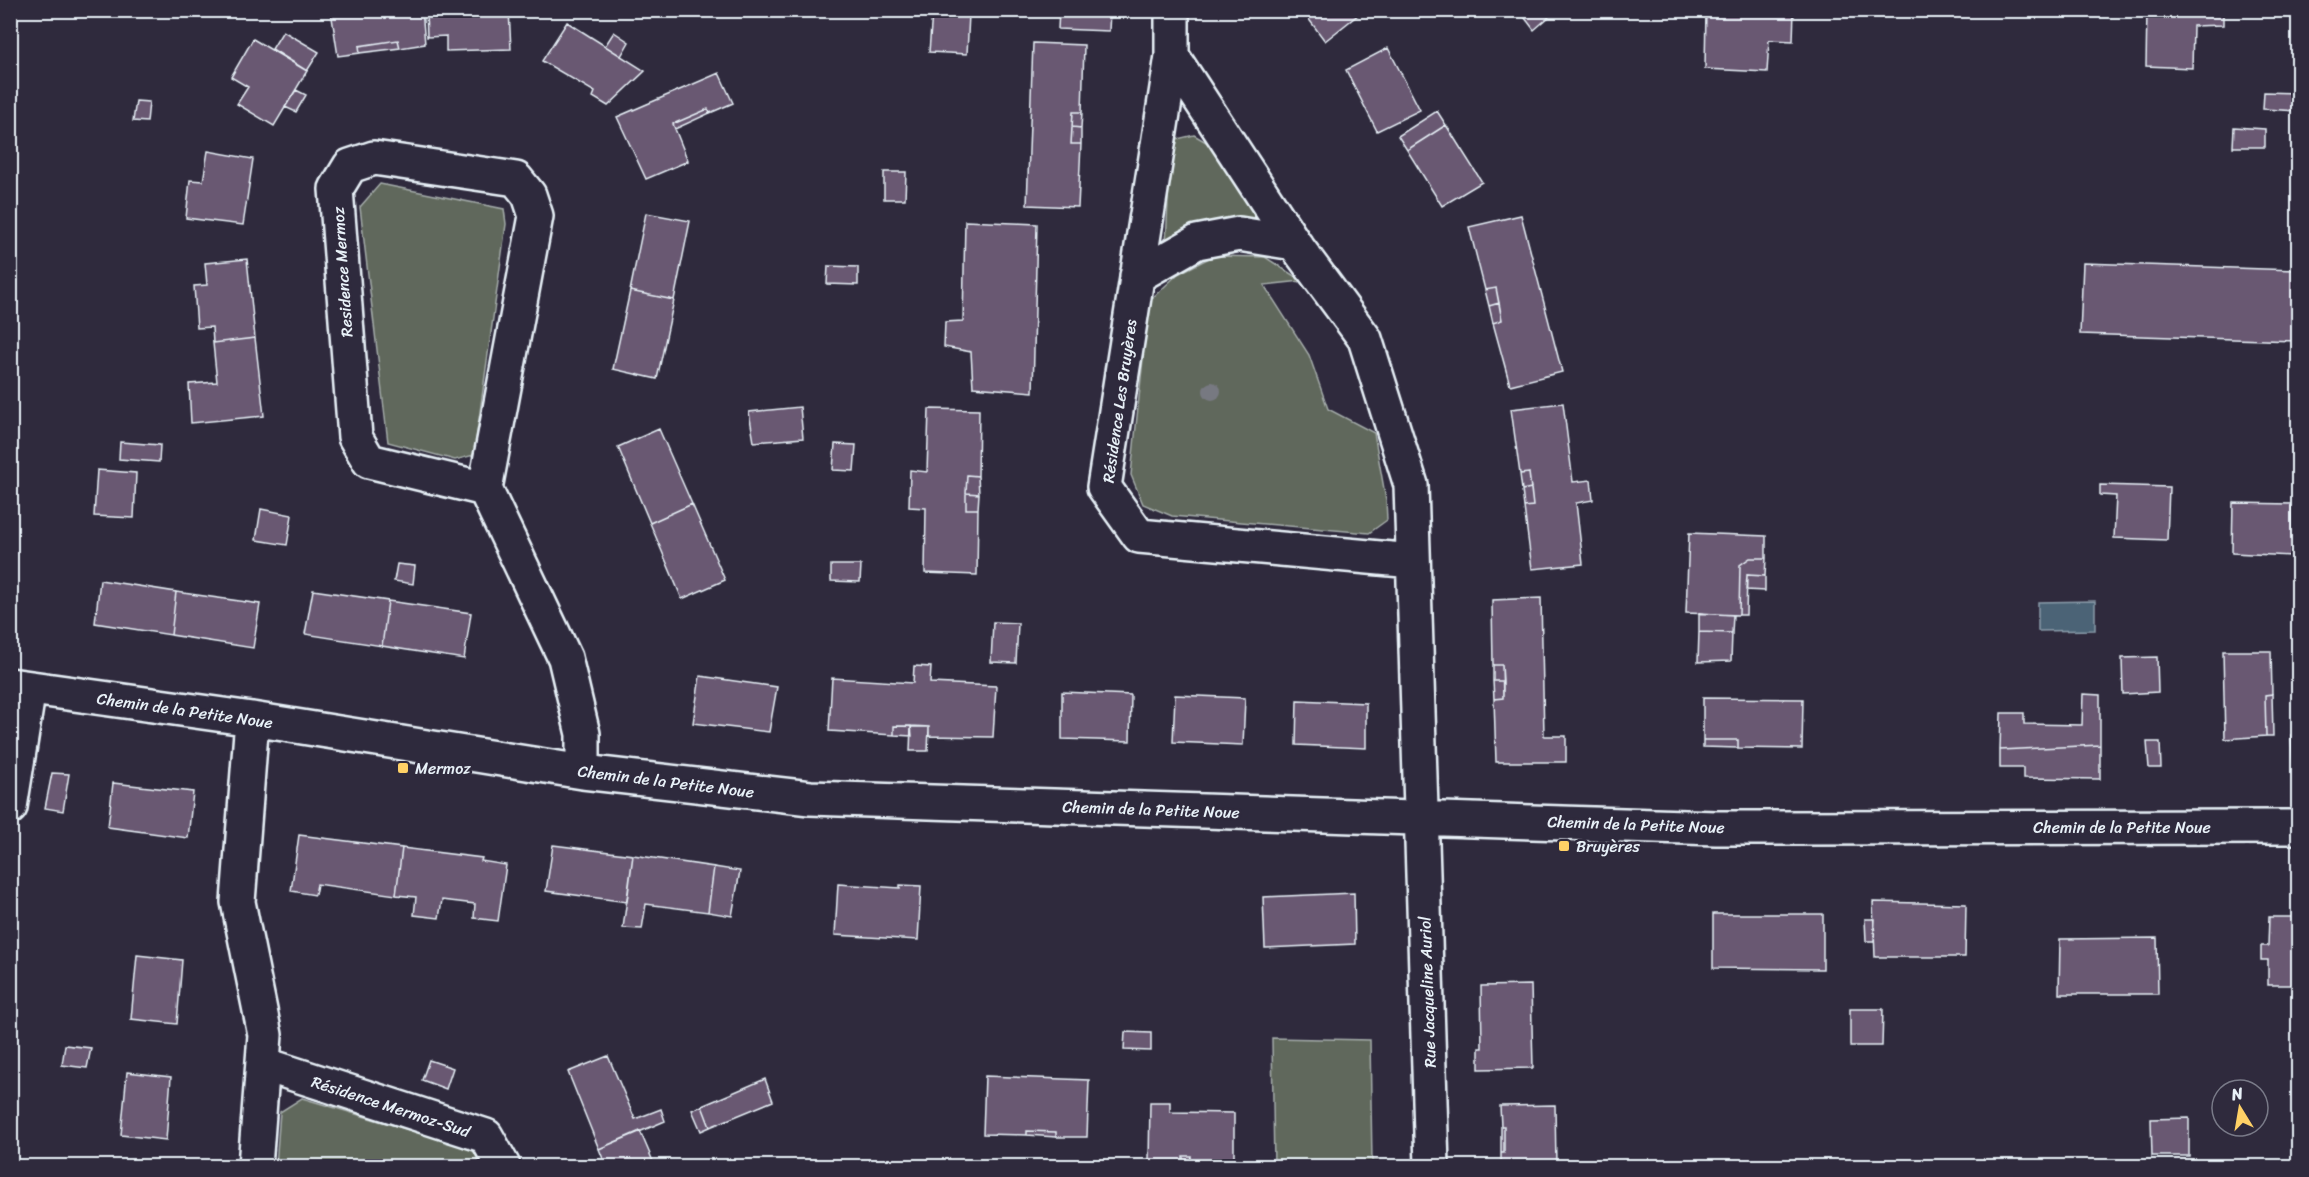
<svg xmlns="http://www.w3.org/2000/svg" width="2309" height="1177" font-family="Sriracha,sans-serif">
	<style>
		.green { fill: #61685b; stroke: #a4acaa; stroke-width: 1.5 }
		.water { fill: #4c6476; stroke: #8a9caa; stroke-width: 1.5 }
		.building { fill: #695872; stroke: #e8f1f8; stroke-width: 1.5 }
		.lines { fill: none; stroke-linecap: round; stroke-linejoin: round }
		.minor-casing { stroke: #e8f1f8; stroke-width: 38 }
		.minor { stroke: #2f2a3d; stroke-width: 33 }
		.tree { fill: #777981 }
		.poi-dot { fill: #ffd166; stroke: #2f2a3d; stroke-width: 2 }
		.labels { text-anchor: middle; stroke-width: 5; stroke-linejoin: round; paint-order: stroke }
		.street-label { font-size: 16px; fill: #e8f1f8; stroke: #2f2a3d }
		.poi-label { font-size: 16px; fill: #e8f1f8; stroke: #2f2a3d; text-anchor: start }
	</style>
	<rect width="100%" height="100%" fill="#2f2a3d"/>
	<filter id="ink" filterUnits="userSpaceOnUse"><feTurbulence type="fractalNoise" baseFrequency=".0167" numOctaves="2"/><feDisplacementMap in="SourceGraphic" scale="12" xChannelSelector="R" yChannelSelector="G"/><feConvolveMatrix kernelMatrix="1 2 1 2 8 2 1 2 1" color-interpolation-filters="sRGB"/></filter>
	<g filter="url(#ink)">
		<path class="green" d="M 1194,135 L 1213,146 L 1260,221 L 1166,244 L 1169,180 L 1173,140 Z
			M 380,184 L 504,209 L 506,224 L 474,455 L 455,460 L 388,442 L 360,207 Z
			M 1213,256 L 1265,257 L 1302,281 L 1264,285 L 1309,355 L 1328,409 L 1374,433 L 1386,500 L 1387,520 L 1369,533 L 1172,516 L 1143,504 L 1131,475 L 1149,301 L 1178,274 Z
			M 1272,1038 L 1370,1040 L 1372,1161 L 1410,1161 L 1407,1166 L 1274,1166 Z
			M 302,1098 L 473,1149 L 480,1166 L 276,1166 L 280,1112 Z"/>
		<path class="water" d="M 2095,601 L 2095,630 L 2038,631 L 2038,602 Z"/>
		<path class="building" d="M 422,10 L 425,44 L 400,48 L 398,40 L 359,46 L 360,53 L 338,56 L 331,11 Z
			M 426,10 L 509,10 L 511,49 L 446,51 L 446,36 L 427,37 Z
			M 1059,10 L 1110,10 L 1109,31 L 1058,29 Z
			M 1302,10 L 1364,10 L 1325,41 Z
			M 1519,10 L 1544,10 L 1549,17 L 1534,30 Z
			M 1706,10 L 1794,10 L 1793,41 L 1769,40 L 1767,72 L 1705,69 Z
			M 2147,10 L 2223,10 L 2223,25 L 2193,26 L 2192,68 L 2146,66 Z
			M 932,13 L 969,14 L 967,54 L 929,52 Z
			M 567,22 L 645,71 L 608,106 L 593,97 L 595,92 L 542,61 Z
			M 283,31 L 319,52 L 307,71 L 272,49 Z
			M 614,32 L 629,42 L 621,56 L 605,46 Z
			M 253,39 L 307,71 L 274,126 L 237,104 L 248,87 L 231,77 Z
			M 398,40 L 400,48 L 360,53 L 359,46 Z
			M 1033,43 L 1084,45 L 1082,112 L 1073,112 L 1071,144 L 1081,144 L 1078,207 L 1027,205 Z
			M 1388,48 L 1420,110 L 1377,131 L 1346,70 Z
			M 719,73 L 733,103 L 710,113 L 708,109 L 673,124 L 688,161 L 646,179 L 617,117 Z
			M 296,90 L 306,95 L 296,112 L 285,107 Z
			M 2264,92 L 2298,93 L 2298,111 L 2263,109 Z
			M 136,101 L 149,102 L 147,122 L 133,121 Z
			M 708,109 L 710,113 L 675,129 L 673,124 Z
			M 1437,111 L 1446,125 L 1407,150 L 1398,136 Z
			M 1073,112 L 1082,112 L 1081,128 L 1072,127 Z
			M 1446,125 L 1482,182 L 1442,206 L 1407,150 Z
			M 1072,127 L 1081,128 L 1081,144 L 1071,144 Z
			M 2234,127 L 2265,129 L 2265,147 L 2233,147 Z
			M 208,151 L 253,159 L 243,225 L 186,218 L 190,180 L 203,181 Z
			M 884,172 L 906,172 L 905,199 L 884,199 Z
			M 646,213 L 690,221 L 674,300 L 630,291 Z
			M 1521,215 L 1562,372 L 1510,385 L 1493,323 L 1502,320 L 1496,288 L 1485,290 L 1469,227 Z
			M 965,221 L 1037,224 L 1033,392 L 973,387 L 971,352 L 944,347 L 945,322 L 963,321 Z
			M 247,259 L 255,338 L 213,343 L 212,327 L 197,328 L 194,286 L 207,285 L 205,263 Z
			M 2083,263 L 2298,270 L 2298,341 L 2080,334 Z
			M 828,266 L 858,267 L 858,285 L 827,284 Z
			M 1496,288 L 1499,303 L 1489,306 L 1485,290 Z
			M 630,291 L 674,300 L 657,379 L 613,369 Z
			M 1499,303 L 1502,320 L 1493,323 L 1489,306 Z
			M 255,338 L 264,416 L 191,423 L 189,384 L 217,382 L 213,343 Z
			M 1563,403 L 1573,482 L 1591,480 L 1593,500 L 1576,503 L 1583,564 L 1532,569 L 1524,507 L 1533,506 L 1529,473 L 1520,474 L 1511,409 Z
			M 800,407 L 803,438 L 754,442 L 749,412 Z
			M 929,409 L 979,410 L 978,476 L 967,475 L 966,493 L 966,509 L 978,509 L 977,575 L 925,573 L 926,508 L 909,507 L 910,470 L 927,472 Z
			M 659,429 L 692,504 L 650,523 L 618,447 Z
			M 120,442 L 160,445 L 159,462 L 119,459 Z
			M 835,444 L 856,445 L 854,471 L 833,470 Z
			M 97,470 L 136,473 L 134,518 L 94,516 Z
			M 1529,473 L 1531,488 L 1522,490 L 1520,474 Z
			M 967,475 L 978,476 L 979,494 L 966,493 Z
			M 2100,485 L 2169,487 L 2167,540 L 2114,538 L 2116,496 L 2100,495 Z
			M 1531,488 L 1533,506 L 1524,507 L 1522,490 Z
			M 966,493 L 979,494 L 978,509 L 966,509 Z
			M 2233,503 L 2292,504 L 2292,556 L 2232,553 Z
			M 692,504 L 725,580 L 682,599 L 650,523 Z
			M 261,509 L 292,515 L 287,545 L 256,540 Z
			M 1689,533 L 1766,536 L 1766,558 L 1750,558 L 1740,565 L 1739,615 L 1686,613 Z
			M 1750,558 L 1766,558 L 1765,576 L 1747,575 L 1746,615 L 1739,615 L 1740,565 Z
			M 397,564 L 415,566 L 413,584 L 394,581 Z
			M 831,565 L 861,565 L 860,582 L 831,581 Z
			M 1747,575 L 1765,576 L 1765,591 L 1746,590 Z
			M 100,580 L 176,592 L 171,635 L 95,623 Z
			M 313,590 L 388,601 L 382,646 L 305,634 Z
			M 176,592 L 260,604 L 253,648 L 171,635 Z
			M 1541,598 L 1544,736 L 1566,736 L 1566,762 L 1496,762 L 1494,699 L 1503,698 L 1502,665 L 1493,665 L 1492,600 Z
			M 388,601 L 471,613 L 464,659 L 382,646 Z
			M 1699,613 L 1733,615 L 1732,633 L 1699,632 Z
			M 993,622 L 1018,623 L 1016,663 L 991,662 Z
			M 1699,632 L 1732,633 L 1731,661 L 1698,662 Z
			M 2223,651 L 2271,651 L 2272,694 L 2265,695 L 2266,736 L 2225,739 Z
			M 2157,657 L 2158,692 L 2123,694 L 2122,658 Z
			M 1493,665 L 1502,665 L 1503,681 L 1493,681 Z
			M 914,666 L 931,667 L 930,683 L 996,686 L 993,737 L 929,736 L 929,727 L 894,726 L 894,735 L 829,731 L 832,678 L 913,683 Z
			M 700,676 L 777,687 L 769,732 L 693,723 Z
			M 1493,681 L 1503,681 L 1503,698 L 1494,699 Z
			M 1062,692 L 1131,695 L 1130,741 L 1062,739 Z
			M 2083,694 L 2100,695 L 2100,745 L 2000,750 L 2001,713 L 2024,713 L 2024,724 L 2082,725 Z
			M 2272,694 L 2273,736 L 2266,736 L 2265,695 Z
			M 1175,695 L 1245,698 L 1243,745 L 1173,742 Z
			M 1703,698 L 1803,699 L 1802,749 L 1738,748 L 1738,740 L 1703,740 Z
			M 1297,700 L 1366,703 L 1366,748 L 1296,745 Z
			M 2295,715 L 2298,715 L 2298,735 L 2295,735 Z
			M 894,726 L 911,726 L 912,736 L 894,735 Z
			M 911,726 L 929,727 L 928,751 L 910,751 Z
			M 2291,735 L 2298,735 L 2298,801 L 2295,801 Z
			M 1703,740 L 1738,740 L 1738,748 L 1703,747 Z
			M 2147,742 L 2160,742 L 2161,768 L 2149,768 Z
			M 2100,745 L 2100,779 L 2023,778 L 2023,768 L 2000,768 L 2000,750 Z
			M 52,773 L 69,774 L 63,811 L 45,808 Z
			M 113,783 L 193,792 L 188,838 L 108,827 Z
			M 299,835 L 402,848 L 396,895 L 317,884 L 315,895 L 291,891 Z
			M 553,845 L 633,855 L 627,902 L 546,891 Z
			M 402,848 L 482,858 L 481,861 L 506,865 L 498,921 L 474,918 L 475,904 L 442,900 L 439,918 L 414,915 L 416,897 L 396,895 Z
			M 633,855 L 714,867 L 708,912 L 646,904 L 642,929 L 623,928 Z
			M 714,867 L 740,871 L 732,916 L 708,912 Z
			M 838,884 L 900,888 L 900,885 L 921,886 L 918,940 L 835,935 Z
			M 1354,893 L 1355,944 L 1265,948 L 1263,897 Z
			M 1873,902 L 1966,904 L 1965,957 L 1875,957 Z
			M 1713,914 L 1823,914 L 1823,969 L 1713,968 Z
			M 2269,917 L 2298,917 L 2298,985 L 2268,985 L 2268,960 L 2261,960 L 2261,946 L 2268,946 Z
			M 1865,919 L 1875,919 L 1874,941 L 1866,941 Z
			M 2157,938 L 2158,994 L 2059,994 L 2060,939 Z
			M 137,955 L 182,960 L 177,1024 L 131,1019 Z
			M 1531,985 L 1533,1068 L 1479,1069 L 1479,1048 L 1482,1048 L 1481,986 Z
			M 1850,1009 L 1883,1009 L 1882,1046 L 1850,1046 Z
			M 1125,1032 L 1151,1033 L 1151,1051 L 1124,1050 Z
			M 65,1045 L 91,1048 L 87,1068 L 62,1065 Z
			M 608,1056 L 635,1119 L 661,1109 L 665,1121 L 599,1149 L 568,1072 Z
			M 429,1060 L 453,1068 L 446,1089 L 422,1080 Z
			M 127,1072 L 171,1077 L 166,1140 L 121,1135 Z
			M 985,1076 L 1089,1080 L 1087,1137 L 1056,1137 L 1056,1132 L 1027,1131 L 1027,1135 L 983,1134 Z
			M 765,1079 L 773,1101 L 710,1127 L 702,1106 Z
			M 1150,1102 L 1170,1102 L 1170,1112 L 1234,1113 L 1234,1163 L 1216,1163 L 1213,1166 L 1191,1166 L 1191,1156 L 1183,1156 L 1183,1163 L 1149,1162 Z
			M 1555,1105 L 1556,1166 L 1501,1166 L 1501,1153 L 1504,1153 L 1504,1126 L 1501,1126 L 1500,1106 Z
			M 702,1106 L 710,1127 L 701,1131 L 692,1110 Z
			M 2189,1118 L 2189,1156 L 2152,1156 L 2151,1119 Z
			M 1501,1126 L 1504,1126 L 1504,1153 L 1501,1153 Z
			M 640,1131 L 655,1166 L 606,1166 L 599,1149 Z
			M 1027,1131 L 1056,1132 L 1056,1137 L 1027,1135 Z
			M 1183,1156 L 1191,1156 L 1190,1162 L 1183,1163 Z"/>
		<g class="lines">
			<g class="minor-casing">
				<path id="minor" d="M 1172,10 L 1172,56 L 1104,487 L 1139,536 L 1413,561
					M 1172,56 L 1294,243 L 1365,339 L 1411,485 L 1432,1166
					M 1137,276 L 1197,242 L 1239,234 L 1294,243
					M 485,489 L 369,461 L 355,437 L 336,189 L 350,166 L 374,158 L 516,179 L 529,195 L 536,216 L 485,489 L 565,658 L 583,734 L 583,772
					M 10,685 L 252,719 L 583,772 L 810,798 L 1716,828 L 2298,827
					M 252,719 L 238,902 L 265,1035 L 255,1166
					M 10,807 L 29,688
					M 263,1064 L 486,1136 L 503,1166"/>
			</g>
			<use href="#minor" class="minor"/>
		</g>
		<circle class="tree" cx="1212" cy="391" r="9"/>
	</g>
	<g class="poi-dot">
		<rect x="397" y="762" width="12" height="12" rx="3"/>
		<rect x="1558" y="840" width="12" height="12" rx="3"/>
	</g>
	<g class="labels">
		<g class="street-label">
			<text transform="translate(342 272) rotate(-94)" y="6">Residence Mermoz</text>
			<text transform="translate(1119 401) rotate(-82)" y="6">Résidence Les Bruyères</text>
			<text transform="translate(185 710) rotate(8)" y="6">Chemin de la Petite Noue</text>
			<text transform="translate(666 781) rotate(7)" y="6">Chemin de la Petite Noue</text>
			<text transform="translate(1151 809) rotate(2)" y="6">Chemin de la Petite Noue</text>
			<text transform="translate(1636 824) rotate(2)" y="6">Chemin de la Petite Noue</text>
			<text x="2122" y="833">Chemin de la Petite Noue</text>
			<text transform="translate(1427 992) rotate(-92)" y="6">Rue Jacqueline Auriol</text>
			<text transform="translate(391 1106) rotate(18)" y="6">Résidence Mermoz-Sud</text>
		</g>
		<g class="poi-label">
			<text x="415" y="774">Mermoz</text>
			<text x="1576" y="852">Bruyères</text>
		</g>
	</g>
	<rect width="2309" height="1177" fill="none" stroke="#2f2a3d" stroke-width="36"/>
	<rect x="18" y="18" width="2273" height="1141" fill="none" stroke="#e8f1f8" stroke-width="2" filter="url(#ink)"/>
	<g transform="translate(2240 1108) rotate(349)"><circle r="28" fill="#2f2a3d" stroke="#797a88" stroke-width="1.5"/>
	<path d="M0-4.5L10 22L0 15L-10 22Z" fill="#ffd166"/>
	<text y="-9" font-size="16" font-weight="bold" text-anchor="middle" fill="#e8f1f8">N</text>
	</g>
</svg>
